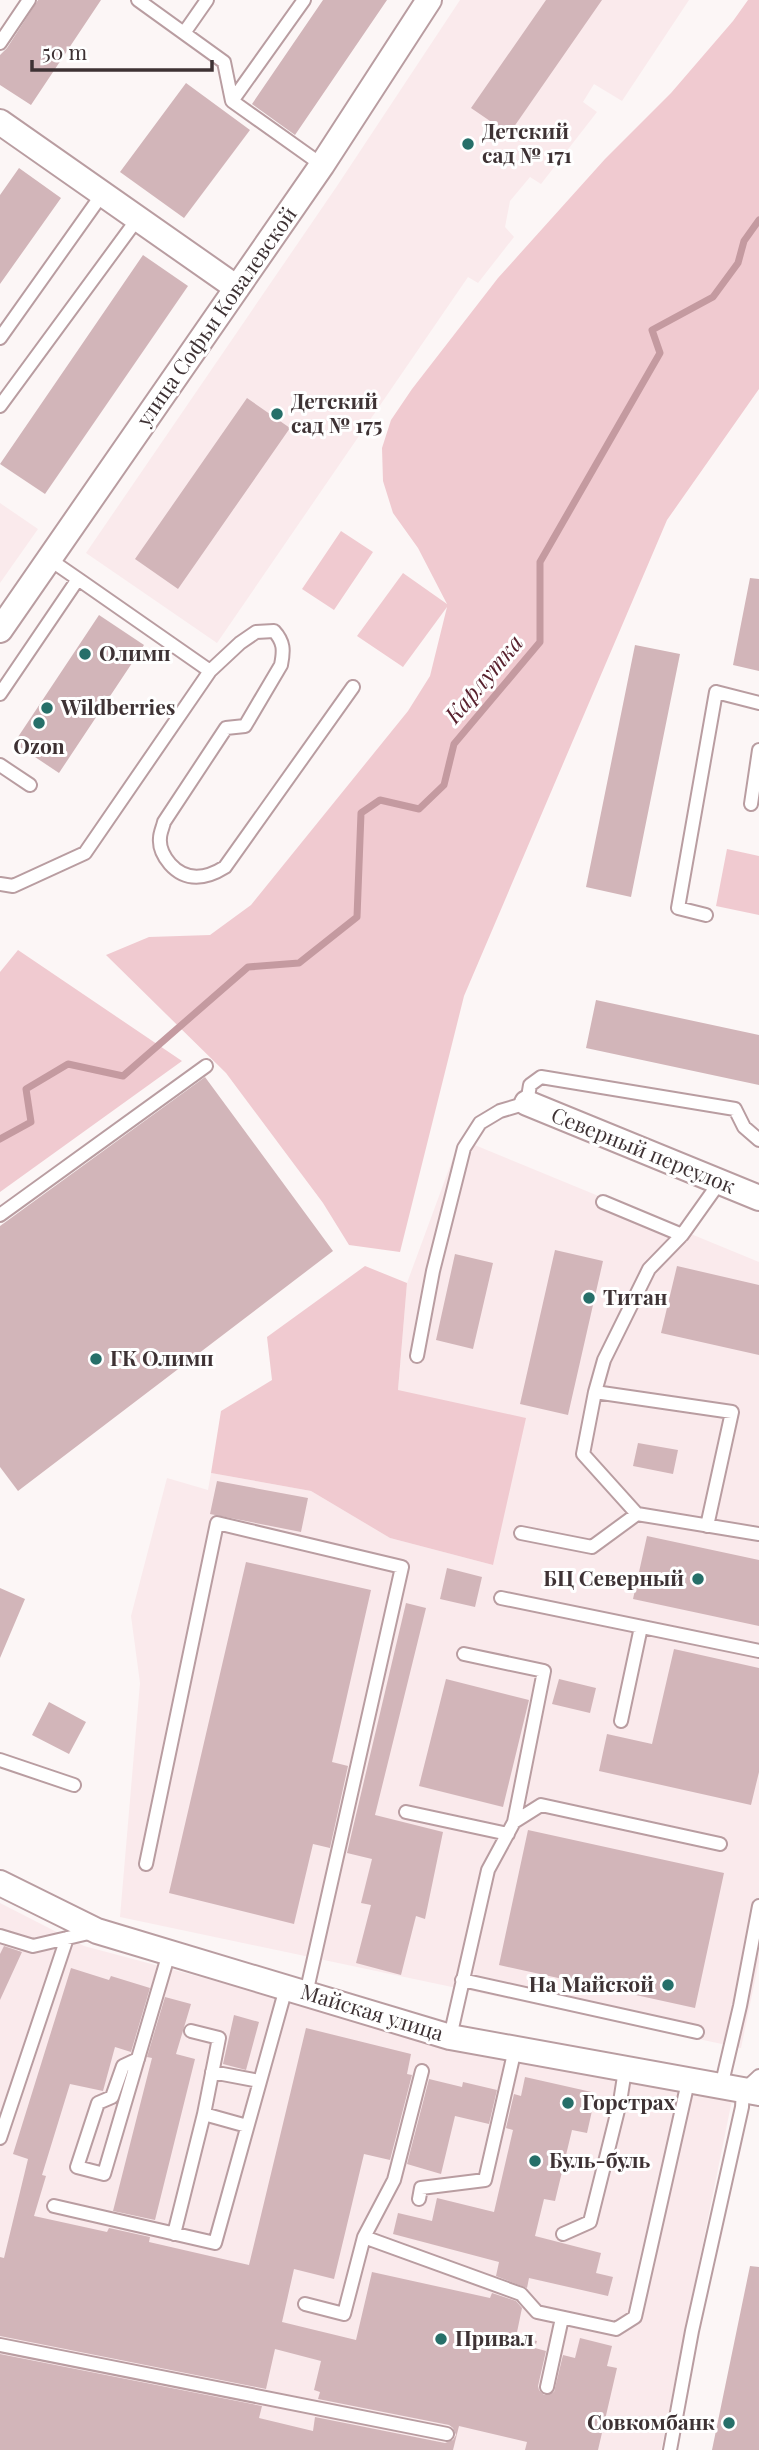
<svg xmlns="http://www.w3.org/2000/svg" width="759" height="2450" font-family="'Playfair Display',serif">
	<style>
		.built { fill: #faeaec }
		.green { fill: #f0cad0 }
		.lines { fill: none; stroke-linecap: round; stroke-linejoin: round }
		.stream { stroke: #c49aa0; stroke-width: 7 }
		.building { fill: #d2b5b9 }
		.lane-casing { stroke: #b99da1; stroke-width: 16 }
		.street-casing { stroke: #b99da1; stroke-width: 28 }
		.lane { stroke: #fff; stroke-width: 12 }
		.street { stroke: #fff; stroke-width: 24 }
		.poi-dot { fill: #266f69; stroke: #fff; stroke-width: 2.5 }
		.labels { text-anchor: middle; stroke-width: 6; stroke-linejoin: round; paint-order: stroke }
		.poi-label { font-size: 21px; font-weight: bold; fill: #3e3234; stroke: #fff; text-anchor: start }
		.street-label { font-size: 21px; fill: #3e3234; stroke: #fff }
		.water-label { font-size: 23px; font-style: italic; fill: #58212e; stroke: #fff }
	</style>
	<rect width="100%" height="100%" fill="#fcf6f6"/>
	<path class="built" d="M 460,0 L 689,0 L 622,101 L 594,84 L 583,102 L 597,112 L 541,184 L 530,177 L 510,201 L 505,227 L 514,237 L 478,283 L 468,277 L 217,643 L 86,553 L 337,186 Z
		M 0,503 L 38,529 L 0,583 Z
		M 460,1139 L 759,1262 L 759,1961 L 741,2048 L 120,1917 L 140,1683 L 131,1616 L 167,1478 L 208,1490 L 211,1473 L 311,1491 L 390,1538 L 493,1565 L 398,1390 L 407,1283 Z
		M 0,1903 L 84,1946 L 283,1999 L 732,2100 L 661,2450 L 0,2450 Z"/>
	<path class="green" d="M 748,0 L 759,0 L 759,389 L 667,520 L 464,996 L 400,1252 L 349,1245 L 323,1203 L 226,1073 L 106,955 L 149,937 L 210,935 L 251,905 L 408,711 L 430,676 L 447,607 L 403,667 L 357,636 L 403,573 L 447,604 L 418,548 L 393,513 L 383,481 L 382,448 L 391,420 L 412,389 L 498,278 L 605,159 L 671,93 L 733,21 Z
		M 341,531 L 373,552 L 334,610 L 302,589 Z
		M 727,849 L 759,856 L 759,915 L 716,906 Z
		M 18,950 L 182,1061 L 0,1192 L 0,972 Z
		M 365,1266 L 407,1283 L 398,1390 L 526,1418 L 493,1565 L 390,1538 L 311,1491 L 211,1473 L 221,1411 L 272,1380 L 267,1337 Z"/>
	<g class="lines">
		<path class="stream" d="M 0,1139 L 31,1122 L 26,1089 L 68,1064 L 123,1076 L 248,967 L 299,963 L 357,917 L 361,813 L 380,800 L 419,809 L 444,785 L 454,744 L 540,642 L 540,562 L 660,353 L 652,330 L 713,297 L 738,263 L 744,241 L 759,220"/>
	</g>
	<path class="building" d="M 38,0 L 101,0 L 31,105 L 0,85 L 0,55 L 7,48 Z
		M 323,0 L 387,0 L 295,135 L 252,104 Z
		M 546,0 L 602,0 L 509,134 L 471,108 Z
		M 186,83 L 250,130 L 184,218 L 120,172 Z
		M 19,168 L 61,198 L 0,284 L 0,195 Z
		M 143,255 L 188,286 L 45,494 L 0,464 Z
		M 247,398 L 290,428 L 178,589 L 135,559 Z
		M 750,578 L 759,579 L 759,671 L 733,665 Z
		M 99,615 L 144,645 L 59,773 L 14,743 Z
		M 635,645 L 680,654 L 631,897 L 586,887 Z
		M 596,1000 L 759,1035 L 759,1085 L 586,1048 Z
		M 205,1077 L 333,1251 L 18,1491 L 0,1467 L 0,1226 Z
		M 555,1250 L 603,1261 L 568,1415 L 520,1404 Z
		M 455,1254 L 493,1263 L 473,1349 L 436,1340 Z
		M 677,1266 L 759,1285 L 759,1355 L 661,1333 Z
		M 638,1443 L 678,1450 L 673,1474 L 633,1466 Z
		M 217,1481 L 308,1498 L 301,1532 L 210,1514 Z
		M 647,1536 L 759,1560 L 759,1626 L 633,1599 Z
		M 246,1562 L 371,1590 L 332,1762 L 348,1766 L 330,1848 L 313,1844 L 294,1924 L 169,1893 Z
		M 447,1568 L 482,1577 L 475,1607 L 440,1599 Z
		M 0,1588 L 25,1599 L 0,1658 Z
		M 406,1603 L 426,1608 L 375,1815 L 443,1832 L 425,1919 L 416,1916 L 401,1975 L 356,1963 L 371,1905 L 361,1903 L 372,1859 L 347,1853 Z
		M 674,1649 L 759,1668 L 759,1772 L 751,1805 L 599,1771 L 607,1734 L 652,1744 Z
		M 446,1679 L 529,1700 L 503,1807 L 419,1786 Z
		M 559,1679 L 596,1688 L 590,1713 L 552,1704 Z
		M 49,1702 L 86,1722 L 69,1754 L 32,1735 Z
		M 528,1830 L 724,1873 L 695,2008 L 499,1965 Z
		M 4,1946 L 22,1952 L 0,2000 L 0,1954 Z
		M 71,1968 L 109,1980 L 111,1976 L 150,1988 L 131,2052 L 115,2047 L 103,2091 L 70,2084 L 42,2175 L 46,2176 L 34,2216 L 107,2232 L 109,2228 L 150,2237 L 149,2242 L 249,2265 L 306,2028 L 411,2054 L 407,2074 L 412,2075 L 390,2160 L 364,2154 L 334,2279 L 294,2269 L 282,2322 L 356,2340 L 372,2272 L 490,2298 L 492,2293 L 516,2301 L 522,2308 L 516,2337 L 537,2341 L 535,2348 L 546,2351 L 538,2386 L 539,2390 L 544,2395 L 554,2392 L 563,2355 L 575,2358 L 580,2338 L 612,2346 L 607,2366 L 617,2368 L 598,2450 L 525,2450 L 527,2442 L 459,2426 L 453,2450 L 0,2450 L 0,2354 L 262,2406 L 259,2418 L 313,2431 L 315,2417 L 445,2443 L 453,2440 L 456,2435 L 453,2428 L 449,2425 L 318,2399 L 320,2392 L 314,2390 L 321,2361 L 275,2349 L 266,2389 L 0,2336 L 0,2257 L 4,2258 L 28,2159 L 13,2154 Z
		M 165,1997 L 191,2004 L 176,2054 L 195,2059 L 155,2220 L 113,2211 L 152,2058 L 147,2057 Z
		M 234,2015 L 259,2022 L 246,2070 L 223,2064 Z
		M 525,2077 L 596,2093 L 587,2133 L 572,2130 L 555,2201 L 544,2199 L 535,2236 L 601,2253 L 596,2273 L 613,2277 L 608,2296 L 529,2278 L 527,2288 L 496,2276 L 499,2262 L 393,2234 L 398,2213 L 432,2221 L 437,2198 L 494,2212 L 513,2130 L 506,2128 L 514,2094 L 521,2096 Z
		M 429,2079 L 462,2087 L 463,2082 L 497,2090 L 489,2124 L 455,2116 L 441,2174 L 407,2164 Z
		M 750,2266 L 759,2267 L 759,2450 L 712,2450 Z"/>
	<g class="lines">
		<g class="lane-casing">
			<path id="lane" d="M 138,0 L 224,62 L 232,101 L 322,165
				M 184,33 L 207,0
				M 0,43 L 29,0
				M 232,101 L 304,0
				M 0,338 L 103,193
				M 0,406 L 138,218
				M 78,579 L 210,671
				M 0,694 L 78,579 L 49,559
				M 0,765 L 30,785
				M 751,804 L 759,750
				M 0,884 L 13,886 L 85,853 L 210,671 L 240,643 L 256,632 L 274,631 C 284,642 284,650 281,665 L 245,726 L 226,728 L 164,822 C 163,827 160,833 160,838 C 159,848 164,857 170,864 C 186,882 206,879 225,867 L 353,687
				M 706,915 L 678,908 L 716,692 L 759,703
				M 603,1202 L 682,1235
				M 0,1215 L 206,1066
				M 417,1356 L 433,1271 L 464,1148 L 480,1123 L 500,1111 L 527,1103 L 530,1085 L 541,1077 L 735,1109 L 744,1127 L 759,1140
				M 595,1392 L 604,1360 L 649,1269 L 682,1235 L 719,1183
				M 637,1514 L 583,1454 L 595,1392 L 732,1412 L 707,1526
				M 521,1533 L 592,1547 L 637,1514 L 759,1534
				M 501,1598 L 759,1651
				M 464,1654 L 544,1671 L 514,1822
				M 621,1721 L 641,1627
				M 0,1760 L 74,1785
				M 406,1812 L 508,1834
				M 146,1864 L 217,1523 L 402,1567 L 306,1994
				M 0,1936 L 33,1946 L 93,1932
				M 462,1980 L 697,2032
				M 191,2031 L 219,2038 L 204,2114
				M 450,2037 L 488,1870 L 514,1822 L 541,1805 L 720,1844
				M 138,2059 L 123,2066 L 112,2097 L 98,2103 L 77,2167 L 104,2174 L 169,1953
				M 422,2071 L 394,2180 L 364,2237 L 521,2294 L 537,2312 L 616,2329 L 635,2317 L 688,2082
				M 212,2072 L 259,2081
				M 721,2087 L 740,2006 L 759,1906
				M 0,2138 L 67,1938
				M 419,2199 L 421,2188 L 485,2180 L 515,2049
				M 54,2206 L 215,2243 L 286,1988
				M 174,2234 L 204,2114 L 247,2126
				M 563,2234 L 590,2222 L 620,2102 L 625,2070
				M 305,2304 L 344,2314 L 364,2237
				M 0,2345 L 447,2434
				M 547,2387 L 562,2318
				M 670,2450 L 692,2331 L 742,2107 L 743,2091 L 759,2076"/>
		</g>
		<g class="street-casing">
			<path id="street" d="M 0,122 L 237,288
				M 0,630 L 322,165 L 429,0
				M 527,1103 L 759,1198
				M 0,1883 L 97,1931 L 450,2037 L 759,2093"/>
		</g>
		<use href="#lane" class="lane"/>
		<use href="#street" class="street"/>
	</g>
	<g class="poi-dot">
		<circle cx="468" cy="144" r="7"/>
		<circle cx="277" cy="414" r="7"/>
		<circle cx="85" cy="654" r="7"/>
		<circle cx="47" cy="708" r="7"/>
		<circle cx="39" cy="723" r="7"/>
		<circle cx="589" cy="1298" r="7"/>
		<circle cx="96" cy="1359" r="7"/>
		<circle cx="698" cy="1579" r="7"/>
		<circle cx="668" cy="1985" r="7"/>
		<circle cx="568" cy="2103" r="7"/>
		<circle cx="535" cy="2161" r="7"/>
		<circle cx="441" cy="2339" r="7"/>
		<circle cx="729" cy="2423" r="7"/>
	</g>
	<g class="labels">
		<g class="poi-label">
			<text x="482" y="139">Детский<tspan x="482" dy="24">сад № 171</tspan></text>
			<text x="291" y="409">Детский<tspan x="291" dy="24">сад № 175</tspan></text>
			<text x="99" y="661">Олимп</text>
			<text x="61" y="715">Wildberries</text>
			<text x="39" y="754" text-anchor="middle">Ozon</text>
			<text x="603" y="1305">Титан</text>
			<text x="110" y="1366">ГК Олимп</text>
			<text x="684" y="1586" text-anchor="end">БЦ Северный</text>
			<text x="654" y="1992" text-anchor="end">На Майской</text>
			<text x="582" y="2110">Горстрах</text>
			<text x="549" y="2168">Буль-буль</text>
			<text x="455" y="2346">Привал</text>
			<text x="715" y="2430" text-anchor="end">Совкомбанк</text>
		</g>
		<g class="street-label">
			<text transform="translate(217 317) rotate(-55)" y="7">улица Софьи Ковалевской</text>
			<text transform="translate(643 1151) rotate(22)" y="7">Северный переулок</text>
			<text transform="translate(372 2013) rotate(17)" y="7">Майская улица</text>
		</g>
		<g class="water-label">
			<text transform="translate(484 679) rotate(-50)" y="8">Карлутка</text>
		</g>
	</g>
	<path d="M32 60v10h180v-10" fill="none" stroke="#3e3234" stroke-width="3.5"/>
	<text x="42" y="60" font-size="21" fill="#3e3234" stroke="#ffffff" stroke-width="5" paint-order="stroke">50 m</text>
</svg>
